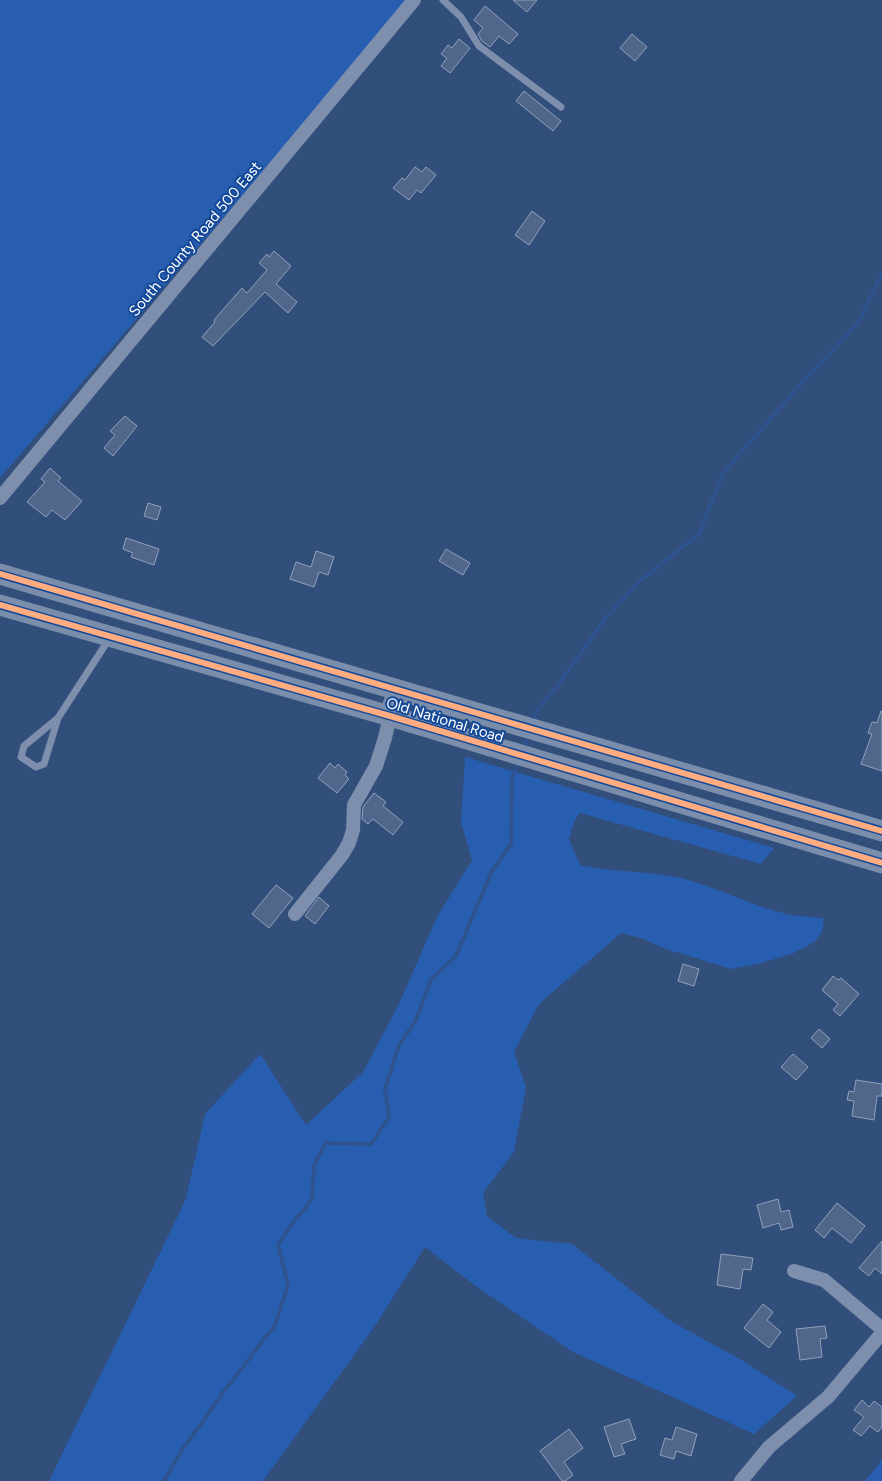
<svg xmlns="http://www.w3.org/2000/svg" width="882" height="1481" font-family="Figtree,sans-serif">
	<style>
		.green { fill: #285eaf }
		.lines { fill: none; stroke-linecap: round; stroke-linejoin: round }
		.stream { stroke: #2e538e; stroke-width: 4 }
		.building { fill: #50668a; stroke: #91a1ba }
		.lane { stroke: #7d8fad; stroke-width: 7 }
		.street { stroke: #7d8fad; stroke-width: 14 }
		.primary { stroke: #7a8eab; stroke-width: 21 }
		.cycleway-casing { stroke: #144899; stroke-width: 9 }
		.cycleway { stroke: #ffac80; stroke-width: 6 }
		.labels { text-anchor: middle; stroke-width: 4; stroke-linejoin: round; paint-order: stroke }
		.street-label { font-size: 15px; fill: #fff; stroke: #144899 }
	</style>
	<rect width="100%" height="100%" fill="#324e7b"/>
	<path class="green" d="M 0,0 L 410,0 L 0,478 Z
		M 465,757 L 774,848 L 761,864 L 580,813 L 575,820 L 569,839 L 580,865 C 614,873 650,870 685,879 C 718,888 750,905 783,913 C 796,917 811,916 824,919 L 822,932 L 814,942 L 794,953 L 758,964 L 731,969 L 663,948 L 641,938 L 621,933 L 539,1004 L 514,1052 L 526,1087 L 514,1152 L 483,1193 L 487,1216 L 516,1238 L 572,1244 L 671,1321 L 743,1361 L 797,1396 L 754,1434 L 573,1352 L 477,1287 L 425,1247 L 375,1326 L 263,1481 L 49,1481 L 186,1199 L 205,1114 L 260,1054 L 306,1125 L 363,1072 L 399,1004 L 437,917 L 472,860 L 461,822 Z
		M 882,1460 L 882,1481 L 865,1481 Z"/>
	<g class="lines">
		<path class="stream" d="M 533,722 L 537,710 L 557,687 L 606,617 L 640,581 L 699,534 L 723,473 L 801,384 L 858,323 L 882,274
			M 524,746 L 528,735
			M 164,1481 L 180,1453 L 228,1386 L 275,1325 L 288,1285 L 278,1245 L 289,1228 L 312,1199 L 314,1166 L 325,1143 L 371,1144 L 389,1117 L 385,1089 L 399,1045 L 415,1022 L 431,980 L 456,956 L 492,871 L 511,844 L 512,778 L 517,765"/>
	</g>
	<path class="building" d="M 513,0 L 537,0 L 527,12 Z
		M 485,6 L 518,34 L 509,44 L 499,36 L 490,47 L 482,41 L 478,34 L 483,28 L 474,20 Z
		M 632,34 L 647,47 L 635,61 L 620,48 Z
		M 459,39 L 470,48 L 450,73 L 441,66 L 447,58 L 441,54 L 448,45 L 452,48 Z
		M 524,91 L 561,121 L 553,131 L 516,101 Z
		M 415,167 L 422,172 L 426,167 L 436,175 L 421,193 L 417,190 L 409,200 L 393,188 L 402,178 L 405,180 Z
		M 532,211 L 545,221 L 529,245 L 515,235 Z
		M 274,251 L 291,266 L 276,284 L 297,302 L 288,313 L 265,292 L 213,346 L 202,337 L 215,322 L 214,320 L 242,288 L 247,293 L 267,270 L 259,263 L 267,254 L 269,257 Z
		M 125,416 L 137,426 L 113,456 L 104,448 L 115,435 L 110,431 Z
		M 50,468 L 61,478 L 58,481 L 82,501 L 65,520 L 52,510 L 46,517 L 27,502 L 45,482 L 41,479 Z
		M 148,503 L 161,507 L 157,520 L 144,516 Z
		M 126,538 L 159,549 L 154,565 L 131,557 L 133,553 L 123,549 Z
		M 446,549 L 470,563 L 463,575 L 439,561 Z
		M 316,551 L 334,557 L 328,575 L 319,572 L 314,587 L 290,579 L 296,562 L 311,567 Z
		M 881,711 L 882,711 L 882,771 L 861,764 L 872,734 L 868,733 L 872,722 L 877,723 Z
		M 330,763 L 335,768 L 338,764 L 347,772 L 345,775 L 349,779 L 337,793 L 318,778 Z
		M 374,793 L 386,802 L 383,806 L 403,822 L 393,835 L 373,819 L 368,824 L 362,819 L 363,807 Z
		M 276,885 L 293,898 L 269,928 L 252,914 Z
		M 319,897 L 329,906 L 315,924 L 305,916 Z
		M 683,964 L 699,969 L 694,986 L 678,981 Z
		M 833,976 L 838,980 L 841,978 L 859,994 L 840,1016 L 833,1010 L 838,1004 L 822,990 Z
		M 819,1029 L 830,1039 L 822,1048 L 811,1038 Z
		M 793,1054 L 808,1067 L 796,1080 L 781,1067 Z
		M 856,1080 L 882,1084 L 882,1096 L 877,1096 L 874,1120 L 852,1116 L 854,1101 L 847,1100 L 849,1091 L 854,1092 Z
		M 778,1199 L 781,1212 L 789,1210 L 793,1227 L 781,1230 L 779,1223 L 763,1228 L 757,1205 Z
		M 837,1203 L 865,1226 L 851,1243 L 832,1228 L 824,1238 L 815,1230 Z
		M 882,1241 L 882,1274 L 875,1268 L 869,1276 L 859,1268 Z
		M 721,1254 L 753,1258 L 751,1270 L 743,1269 L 740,1289 L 717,1285 Z
		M 763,1304 L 773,1312 L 767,1320 L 781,1332 L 769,1348 L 744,1328 Z
		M 825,1326 L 827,1338 L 820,1339 L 822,1357 L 800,1360 L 796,1329 Z
		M 862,1400 L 869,1407 L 874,1401 L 882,1407 L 882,1427 L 878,1432 L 870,1426 L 861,1436 L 853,1430 L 864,1417 L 854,1410 Z
		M 629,1419 L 636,1439 L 621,1444 L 625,1454 L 614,1457 L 604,1427 Z
		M 676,1427 L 697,1434 L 691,1456 L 676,1451 L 674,1459 L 660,1455 L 665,1438 L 672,1440 Z
		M 569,1429 L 583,1448 L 564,1462 L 573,1475 L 565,1481 L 562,1481 L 540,1451 Z"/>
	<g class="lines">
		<path class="lane" d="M 443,0 L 461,17 L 479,46 L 561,107
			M 58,718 L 24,746 L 21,757 L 36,767 L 44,764 L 58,718 L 109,639"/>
		<path class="street" d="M 0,498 L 414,0
			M 295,914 L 342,855 L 349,843 L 353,830 L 354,805 L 376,766 L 385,738 L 390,716 L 390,703 L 395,690
			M 794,1271 L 824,1280 L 882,1329
			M 741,1481 L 769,1447 L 828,1397 L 882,1333"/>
		<path class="primary" d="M 0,574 L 882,831
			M 0,605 L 390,716 L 882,863"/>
		<g class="cycleway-casing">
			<path id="cycleway" d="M 0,574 L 882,831
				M 0,605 L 390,716 L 882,863"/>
		</g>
		<use href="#cycleway" class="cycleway"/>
	</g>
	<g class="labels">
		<g class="street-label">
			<text transform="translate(195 239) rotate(-50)" y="5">South County Road 500 East</text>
			<text transform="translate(445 720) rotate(17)" y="5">Old National Road</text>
		</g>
	</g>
</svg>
